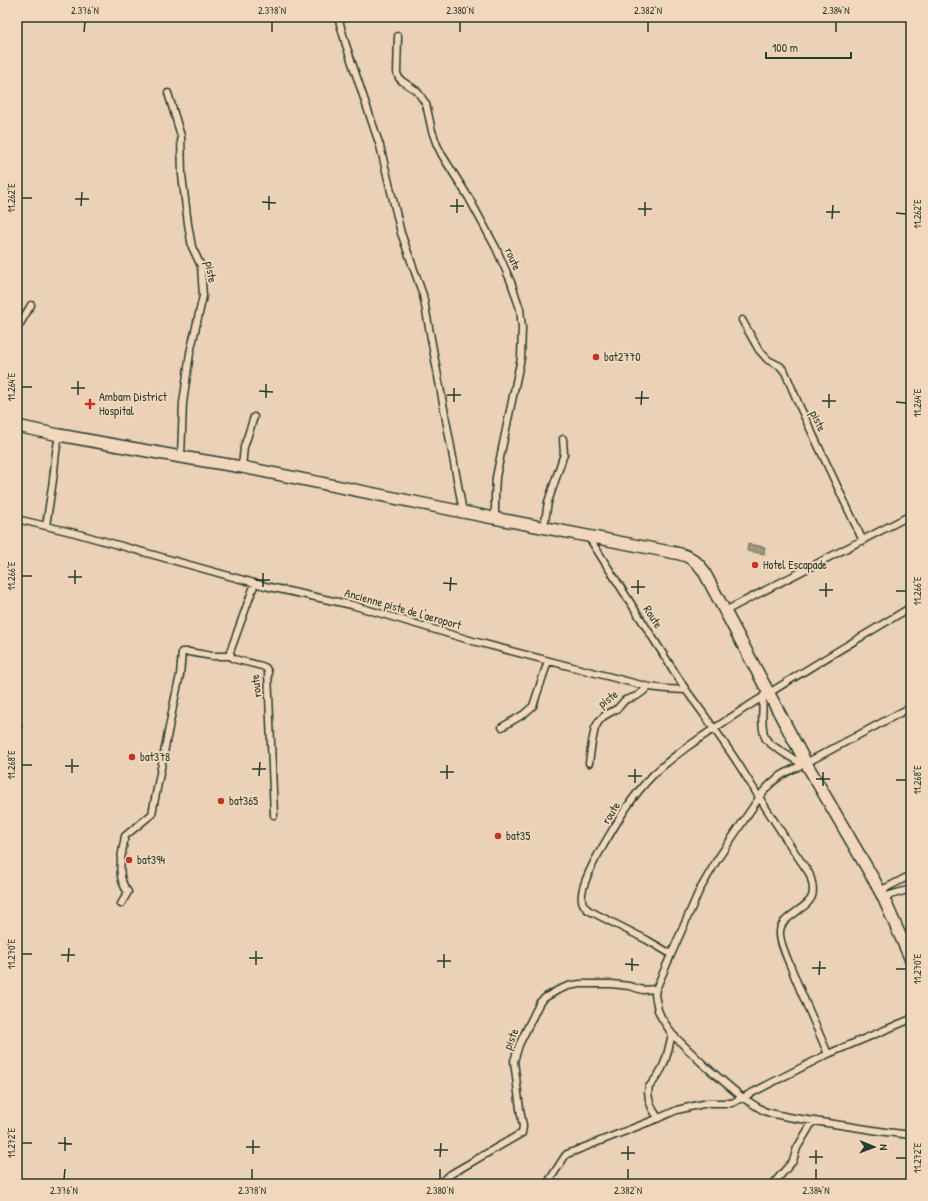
<svg xmlns="http://www.w3.org/2000/svg" width="928" height="1201" font-family="'Patrick Hand',sans-serif">
	<style>
		.water { fill: #999682; stroke: #687263 }
		.lines { fill: none; stroke-linecap: round; stroke-linejoin: round }
		.minor-casing { stroke: #1f3d34; stroke-width: 9 }
		.trunk-casing { stroke: #1f3d34; stroke-width: 14 }
		.minor { stroke: #f3d7ba; stroke-width: 6 }
		.trunk { stroke: #f3d7ba; stroke-width: 11 }
		.ticks { fill: none; stroke: #1f3d34; stroke-width: 1.5 }
		.poi-dot { fill: #c8321e; stroke: #f3d7ba; stroke-width: 1.5 }
		.labels { text-anchor: middle; stroke-width: 4; stroke-linejoin: round; paint-order: stroke }
		.street-label { font-size: 12px; fill: #1f3d34; stroke: #f3d7ba }
		.poi-label { font-size: 12px; fill: #1f3d34; stroke: #f3d7ba; text-anchor: start }
		.neatline { fill: none; stroke: #1f3d34; stroke-width: 1.5 }
		.ticks-label { font-size: 10px; text-anchor: middle; fill: #1f3d34 }
	</style>
	<rect width="100%" height="100%" fill="#ebd1b5"/>
	<filter id="ink" filterUnits="userSpaceOnUse"><feTurbulence type="fractalNoise" baseFrequency=".025" numOctaves="2"/><feDisplacementMap in="SourceGraphic" scale="8" xChannelSelector="R" yChannelSelector="G"/><feConvolveMatrix kernelMatrix="1 2 1 2 8 2 1 2 1" color-interpolation-filters="sRGB"/></filter>
	<g filter="url(#ink)">
		<path class="water" d="M 748,544 L 765,547 L 764,554 L 747,551 Z"/>
		<g class="lines">
			<g class="minor-casing">
				<path id="minor" d="M 338,17 L 346,45 L 380,146 L 401,233 L 423,295 L 463,512
					M 398,36 L 397,73 L 399,78 L 402,81 L 417,91 L 426,104 L 432,131 L 437,145 L 442,155 L 469,198 L 496,248 L 511,282 L 520,309 L 522,328 L 521,358 L 496,477 L 495,495 L 495,518
					M 168,93 L 181,136 L 182,175 L 188,224 L 192,247 L 201,266 L 203,296 L 190,353 L 183,403 L 181,457
					M 742,320 L 759,350 L 768,360 L 780,366 L 785,372 L 799,405 L 863,541
					M 17,329 L 31,305
					M 242,467 L 244,447 L 254,417
					M 17,519 L 75,533 L 265,586 L 352,605 L 473,641 L 649,687 L 667,689 L 686,690 C 706,717 726,744 744,773 C 765,807 786,840 809,873 C 821,904 804,903 785,921 C 782,924 780,927 780,932 C 779,943 790,964 794,975 C 805,1002 817,1028 828,1054
					M 46,526 L 53,480 L 56,452 L 59,435
					M 544,527 L 548,502 L 564,454 L 563,439
					M 588,536 L 686,690
					M 255,583 L 230,652 L 231,656 L 234,659 L 262,666 L 266,668 L 268,672 L 274,815
					M 725,611 L 911,515
					M 763,696 C 763,707 760,730 766,739 C 770,746 794,759 802,764
					M 911,707 L 806,763 C 787,772 776,776 763,792 L 717,860 L 699,891 L 656,989 L 655,995 L 658,1010 L 661,1017 L 672,1034 L 704,1065 L 743,1098 L 764,1111 L 770,1113 L 788,1117 L 886,1132 L 911,1135
					M 17,726 L 18,727
					M 502,727 L 524,714 L 533,706 L 548,661
					M 589,763 L 592,742 L 595,728 L 599,721 L 604,716 L 618,708 L 625,700 L 637,696 L 649,687
					M 880,891 L 911,875
					M 883,897 L 911,889
					M 121,904 L 128,892 C 115,877 122,854 125,836 L 152,814 L 174,702 L 180,675 L 182,652 L 189,652 L 212,656 L 231,656
					M 671,954 L 647,940 L 588,910 C 585,907 582,904 582,900 C 580,889 590,870 595,860 C 612,831 628,800 653,775 C 676,753 703,736 730,718 C 789,679 850,644 911,607
					M 672,1034 C 666,1059 666,1067 649,1087 C 646,1097 652,1111 659,1118 L 677,1110 L 694,1106 L 708,1103 L 732,1103 L 828,1054 L 911,1019
					M 438,1184 L 451,1174 L 522,1133 L 523,1126 L 520,1109 L 514,1061 L 519,1045 L 540,1002 L 546,997 L 558,990 L 568,986 L 580,984 L 612,984 L 629,986 L 643,990 L 656,989
					M 547,1184 L 565,1156 L 567,1154 L 659,1118
					M 773,1184 L 793,1161 L 797,1148 L 813,1121"/>
			</g>
			<g class="trunk-casing">
				<path id="trunk" d="M 17,426 L 59,435 L 181,457 L 242,467 L 463,512 L 665,551 C 682,554 692,555 703,570 L 806,763 L 874,880 L 883,897 L 911,960"/>
			</g>
			<use href="#minor" class="minor"/>
			<use href="#trunk" class="trunk"/>
		</g>
	</g>
	<path class="ticks" d="M 84,32 L 85,22M 272,32 L 272,22M 460,32 L 460,22M 648,32 L 648,22M 836,32 L 836,22M 22,198 L 32,198M 75,199 L 89,199M 262,202 L 276,203M 81,206 L 82,192M 450,206 L 464,206M 638,209 L 652,209M 269,210 L 269,196M 826,212 L 840,212M 457,213 L 457,199M 896,213 L 906,214M 645,216 L 645,202M 832,219 L 833,205M 22,387 L 32,387M 71,388 L 85,388M 259,391 L 273,392M 78,395 L 78,381M 447,395 L 461,395M 266,398 L 266,384M 635,398 L 649,398M 822,401 L 836,401M 454,402 L 454,388M 896,402 L 906,403M 641,405 L 642,391M 829,408 L 829,394M 22,576 L 32,576M 68,577 L 82,577M 256,580 L 270,580M 443,583 L 457,584M 75,584 L 75,570M 263,587 L 263,573M 631,587 L 645,587M 819,590 L 833,590M 450,591 L 451,577M 896,591 L 906,591M 638,594 L 638,580M 826,597 L 826,583M 22,765 L 32,765M 65,766 L 79,766M 252,769 L 266,769M 440,772 L 454,772M 72,773 L 72,759M 259,776 L 260,762M 628,776 L 642,776M 447,779 L 447,765M 816,779 L 830,779M 896,780 L 906,780M 635,783 L 635,769M 823,786 L 823,772M 22,954 L 32,954M 61,955 L 75,955M 249,958 L 263,958M 437,961 L 451,961M 68,962 L 69,948M 625,964 L 639,965M 256,965 L 256,951M 444,968 L 444,954M 812,968 L 826,968M 896,969 L 906,969M 632,971 L 632,958M 819,975 L 820,961M 22,1143 L 32,1143M 58,1143 L 72,1144M 246,1147 L 260,1147M 434,1150 L 448,1150M 65,1151 L 65,1137M 621,1153 L 635,1153M 253,1154 L 253,1140M 440,1157 L 441,1143M 809,1157 L 823,1157M 896,1158 L 906,1158M 628,1160 L 628,1146M 816,1164 L 816,1150M 64,1179 L 65,1169M 252,1179 L 252,1169M 440,1179 L 440,1169M 628,1179 L 628,1169M 816,1179 L 816,1169"/>
	<g class="poi-dot">
		<circle cx="596" cy="357" r="4"/>
		<path d="M88 398h4v4h4v4h-4v4h-4v-4h-4v-4h4z"/>
		<circle cx="755" cy="565" r="4"/>
		<circle cx="132" cy="757" r="4"/>
		<circle cx="221" cy="801" r="4"/>
		<circle cx="498" cy="836" r="4"/>
		<circle cx="129" cy="860" r="4"/>
	</g>
	<g class="labels">
		<g class="street-label">
			<text transform="translate(513 259) rotate(66)" y="4">route</text>
			<text transform="translate(211 272) rotate(80)" y="4">piste</text>
			<text transform="translate(818 421) rotate(65)" y="4">piste</text>
			<text transform="translate(403 609) rotate(16)" y="4">Ancienne piste de l'aeroport</text>
			<text transform="translate(653 617) rotate(57)" y="4">Route</text>
			<text transform="translate(256 686) rotate(-97)" y="4">route</text>
			<text transform="translate(608 699) rotate(-37)" y="4">piste</text>
			<text transform="translate(611 813) rotate(-58)" y="4">route</text>
			<text transform="translate(511 1039) rotate(-68)" y="4">piste</text>
		</g>
		<g class="poi-label">
			<text x="604" y="361">bat2770</text>
			<text x="99" y="401">Ambam District<tspan x="99" dy="14">Hospital</tspan></text>
			<text x="763" y="569">Hotel Escapade</text>
			<text x="140" y="761">bat378</text>
			<text x="229" y="805">bat365</text>
			<text x="506" y="840">bat35</text>
			<text x="137" y="864">bat394</text>
		</g>
	</g>
	<rect width="928" height="1201" fill="none" stroke="#f3d7ba" stroke-width="44"/>
	<g transform="translate(874 1147) rotate(91)" stroke="#f3d7ba" stroke-width="3" paint-order="stroke">
	<path d="M0-3L7 15L0 10L-7 15Z" fill="#1f3d34"/>
	<text y="-6" font-size="11" font-weight="bold" text-anchor="middle" fill="#1f3d34">N</text>
	</g>
	<path d="M766 52v6h85v-6" fill="none" stroke="#1f3d34" stroke-width="2"/>
	<text x="772" y="52" font-size="12" fill="#1f3d34" stroke="#f3d7ba" stroke-width="3" paint-order="stroke">100 m</text>
	<rect x="22" y="22" width="884" height="1157" class="neatline"/>
	<g class="ticks-label">
		<text x="85" y="14">2.376°N</text>
		<text x="272" y="14">2.378°N</text>
		<text x="460" y="14">2.380°N</text>
		<text x="648" y="14">2.382°N</text>
		<text x="836" y="14">2.384°N</text>
		<text transform="translate(11 198) rotate(-90)" y="4">11.262°E</text>
		<text transform="translate(917 214) rotate(-90)" y="4">11.262°E</text>
		<text transform="translate(11 387) rotate(-90)" y="4">11.264°E</text>
		<text transform="translate(917 403) rotate(-90)" y="4">11.264°E</text>
		<text transform="translate(11 576) rotate(-90)" y="4">11.266°E</text>
		<text transform="translate(917 591) rotate(-90)" y="4">11.266°E</text>
		<text transform="translate(11 765) rotate(-90)" y="4">11.268°E</text>
		<text transform="translate(917 780) rotate(-90)" y="4">11.268°E</text>
		<text transform="translate(11 954) rotate(-90)" y="4">11.270°E</text>
		<text transform="translate(917 969) rotate(-90)" y="4">11.270°E</text>
		<text transform="translate(11 1143) rotate(-90)" y="4">11.272°E</text>
		<text transform="translate(917 1158) rotate(-90)" y="4">11.272°E</text>
		<text x="64" y="1194">2.376°N</text>
		<text x="252" y="1194">2.378°N</text>
		<text x="440" y="1194">2.380°N</text>
		<text x="628" y="1194">2.382°N</text>
		<text x="816" y="1194">2.384°N</text>
	</g>
</svg>
